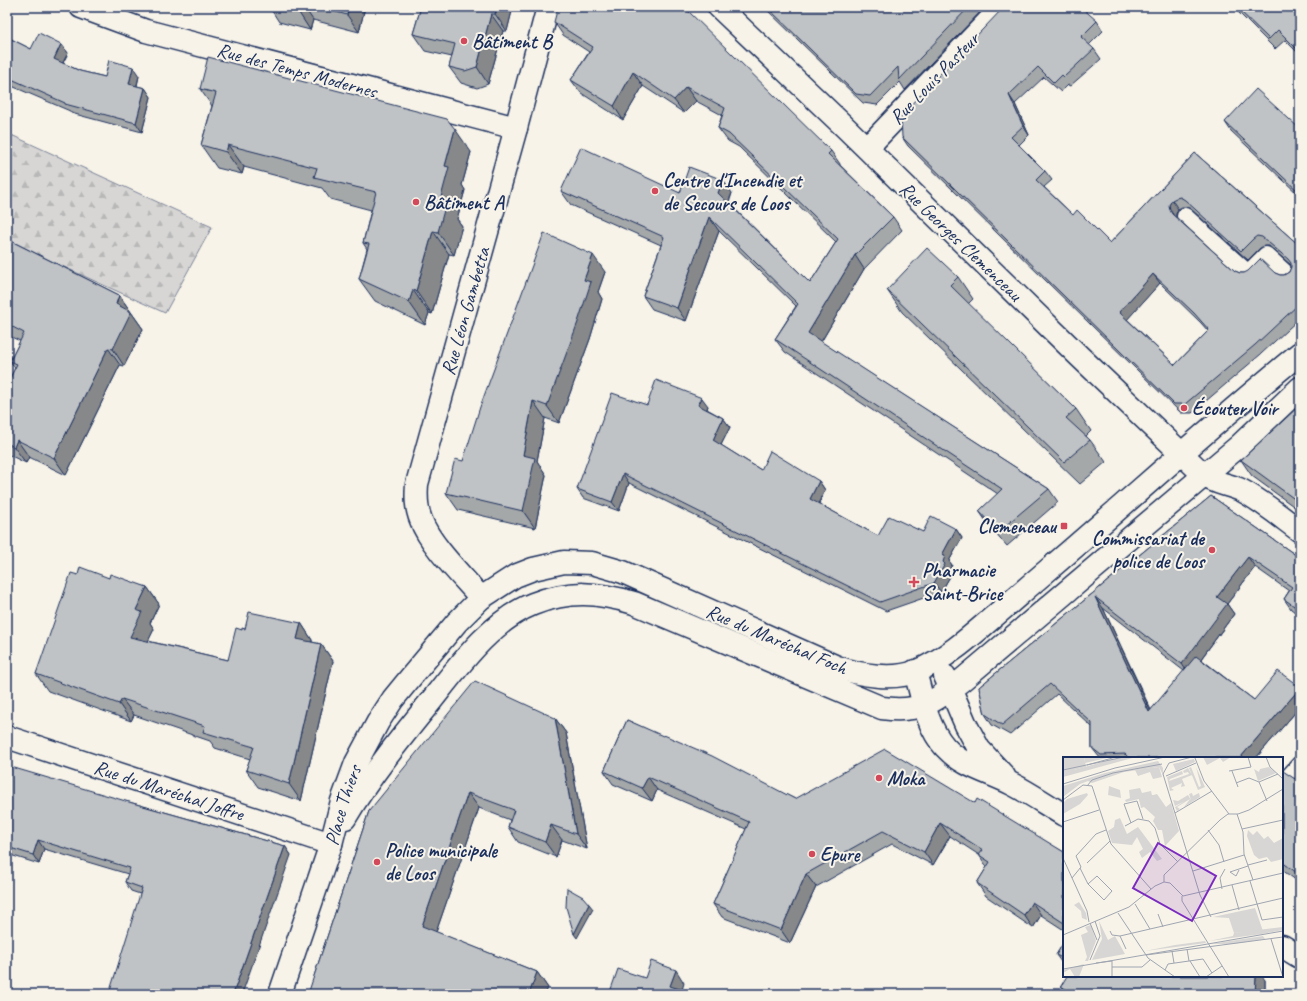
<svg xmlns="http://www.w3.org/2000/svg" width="1307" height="1001" font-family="Caveat,sans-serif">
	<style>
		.forest { fill: url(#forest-firs); stroke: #798299 }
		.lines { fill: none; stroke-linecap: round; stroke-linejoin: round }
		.lane-casing { stroke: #1b2f5e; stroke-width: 19 }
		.street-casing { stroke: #1b2f5e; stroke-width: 25 }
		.secondary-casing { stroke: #1b2f5e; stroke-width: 25 }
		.lane { stroke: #f7f3e8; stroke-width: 16 }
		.street { stroke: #f7f3e8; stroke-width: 22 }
		.secondary { stroke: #f7f3e8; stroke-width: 22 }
		.wall { fill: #a5a8a9; stroke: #1b2f5e; fill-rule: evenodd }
		.shaded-wall { fill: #86888a; stroke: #1b2f5e }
		.building { fill: #c0c3c5; stroke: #1b2f5e; fill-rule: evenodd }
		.poi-dot { fill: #d1495b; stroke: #f7f3e8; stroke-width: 1.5 }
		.labels { text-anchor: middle; stroke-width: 4; stroke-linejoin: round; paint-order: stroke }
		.poi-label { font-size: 20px; font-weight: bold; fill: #1b2f5e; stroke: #f7f3e8; text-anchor: start }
		.street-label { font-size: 20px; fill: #1b2f5e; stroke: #f7f3e8 }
		.inset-road { fill: none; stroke: #9fa5b1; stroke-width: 1 }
		.view { fill: #7b2cbf; fill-opacity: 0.15; stroke: #7b2cbf; stroke-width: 2 }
		.inset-edge { fill: none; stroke: #1b2f5e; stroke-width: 2 }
	</style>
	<defs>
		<pattern id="forest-firs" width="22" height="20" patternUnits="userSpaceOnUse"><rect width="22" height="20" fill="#d7d6d4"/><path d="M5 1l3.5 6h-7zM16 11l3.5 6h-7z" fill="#b8b8b8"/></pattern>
	</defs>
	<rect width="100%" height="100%" fill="#f7f3e8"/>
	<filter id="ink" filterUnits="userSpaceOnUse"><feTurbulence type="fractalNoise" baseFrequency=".025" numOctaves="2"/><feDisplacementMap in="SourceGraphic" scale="8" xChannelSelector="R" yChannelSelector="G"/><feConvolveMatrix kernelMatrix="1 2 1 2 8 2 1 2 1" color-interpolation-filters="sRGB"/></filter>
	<g filter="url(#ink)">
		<path class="forest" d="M 7,133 L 212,227 L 165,313 L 7,241 Z"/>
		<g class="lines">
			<g class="lane-casing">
				<path id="lane" d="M 1185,216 L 1248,273 L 1266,255 L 1288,275
					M 1282,784 L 1300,764"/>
			</g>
			<g class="street-casing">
				<path id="street" d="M 81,7 L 146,31 L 516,128
					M 719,7 L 847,129 L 1079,356 L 1204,475 C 1215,484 1228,484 1241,490 C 1262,501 1281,517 1300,531
					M 867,148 L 1002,7"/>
			</g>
			<g class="secondary-casing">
				<g id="secondary">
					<path d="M 481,598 C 463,577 430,545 421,520 C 416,508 416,497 417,484 L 516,128 L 548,7"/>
					<path d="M 915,671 C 922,697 927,727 945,747 C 963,767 989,772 1012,784 C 1030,793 1047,805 1064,815"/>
					<path d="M 945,676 L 966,725 L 979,749 L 1004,776"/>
					<path d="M 7,737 L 331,844"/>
					<path d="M 345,818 C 370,776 400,739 431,701 C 458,667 492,620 533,604 C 570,590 597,592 634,603 L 882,708 C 919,713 933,703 961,681 L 1239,446 L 1300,388"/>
					<path d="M 1282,946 L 1300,957"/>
					<path id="s1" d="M 280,994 L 331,844 L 342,801 L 356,763 L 378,722 L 393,699 L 411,677 L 457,622 L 481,598 L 515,576 L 533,569 L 564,562 L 592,563 L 623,572 L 837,667 C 860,675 893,681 917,671 C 945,659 968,639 991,619 C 1010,603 1029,586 1048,570 C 1132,498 1214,423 1300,353"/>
				</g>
			</g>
			<use href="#lane" class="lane"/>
			<use href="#street" class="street"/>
			<use href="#secondary" class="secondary"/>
		</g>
		<path class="wall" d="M 254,7 L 365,7 L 359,32 L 313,20 L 310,30 L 279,22 L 272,11 Z
			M 421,7 L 513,7 L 507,31 L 503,31 L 488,84 L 477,88 L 461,83 L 449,67 L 452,57 L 425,51 L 413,34 Z
			M 764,7 L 985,7 L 905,90 L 900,82 L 877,105 L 863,103 Z
			M 1233,7 L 1300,7 L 1300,55 L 1285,40 L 1275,49 Z
			M 1097,21 L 1103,31 L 1089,45 L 1094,49 L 1101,59 L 1070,86 L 1068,85 L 1061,92 L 1044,77 L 1015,104 L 1029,135 L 1019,145 L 1045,171 L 1052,180 L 1044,187 L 1073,215 L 1110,243 L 1195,153 L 1300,246 L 1300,318 L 1261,354 L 1192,413 L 1181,413 L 908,146 L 902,137 ZM 1182,207 L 1187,207 L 1191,209 L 1248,260 L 1260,248 L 1264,246 L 1269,246 L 1291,265 L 1291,267 L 1289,272 L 1284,275 L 1280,275 L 1275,273 L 1240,273 L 1235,271 L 1176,217 L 1176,214 L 1178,209 ZM 1160,283 L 1201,323 L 1208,331 L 1175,365 L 1127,319 Z
			M 554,22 L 831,151 L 840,164 L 840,165 L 893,217 L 902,230 L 864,269 L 821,342 L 1049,489 L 1058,502 L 1007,546 L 988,524 L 979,511 L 998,494 L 785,352 L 775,339 L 796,306 L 719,231 L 686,321 L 652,309 L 643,296 L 661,245 L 571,205 L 561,191 L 732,193 L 729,203 L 810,283 L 836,242 L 739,147 L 728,141 L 718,128 L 722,115 L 696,101 L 684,113 L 643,86 L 623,120 L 581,93 L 571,80 L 589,52 L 563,35 Z
			M 7,37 L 31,49 L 61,44 L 68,53 L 63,63 L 80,71 L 105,77 L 139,76 L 137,86 L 145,88 L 151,97 L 142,132 L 71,113 L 70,111 L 7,84 Z
			M 200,89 L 471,152 L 462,185 L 465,190 L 457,219 L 462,226 L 454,255 L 449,254 L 432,314 L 429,313 L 425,325 L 375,301 L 359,279 L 367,249 L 363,243 L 371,210 L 330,199 L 322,188 L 244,167 L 242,174 L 217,168 L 201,145 L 212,106 Z
			M 1225,122 L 1300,129 L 1300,196 L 1231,131 Z
			M 7,239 L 119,295 L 143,329 L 124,366 L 120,365 L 66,475 L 29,457 L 26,463 L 7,454 L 7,384 L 15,368 L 10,361 L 20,341 L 7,335 Z
			M 605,272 L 598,292 L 602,299 L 590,339 L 559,423 L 545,418 L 537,461 L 546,475 L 535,528 L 458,510 L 446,493 L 463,461 Z
			M 958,277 L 973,299 L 968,304 L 1076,409 L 1091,431 L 1086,436 L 1090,440 L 1106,462 L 1080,484 L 902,312 L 887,290 Z
			M 647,405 L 708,406 L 707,409 L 723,418 L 730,427 L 721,445 L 761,470 L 819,481 L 825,490 L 819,504 L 878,536 L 956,529 L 962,538 L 949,561 L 952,565 L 949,570 L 952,573 L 941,592 L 886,611 L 629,483 L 619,511 L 583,498 L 577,489 Z
			M 1300,405 L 1300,511 L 1252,476 L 1241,460 Z
			M 1211,496 L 1300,558 L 1300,616 L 1291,609 L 1284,599 L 1289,591 L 1255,567 L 1227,604 L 1234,614 L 1201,659 L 1254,700 L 1300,687 L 1300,707 L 1256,758 L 1100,758 L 1092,748 L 1092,727 L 1057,694 L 1010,735 L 992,725 L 985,714 L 979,687 ZM 1103,608 L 1184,671 L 1151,710 Z
			M 78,575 L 109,578 L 147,587 L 159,604 L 150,623 L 154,629 L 148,641 L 228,660 L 242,630 L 301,623 L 312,640 L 312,642 L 321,644 L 333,661 L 301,801 L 258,787 L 246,770 L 250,759 L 215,748 L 210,741 L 134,715 L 131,721 L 48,691 L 36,674 Z
			M 555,718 L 566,733 L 587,849 L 562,840 L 556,857 L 518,842 L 508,827 L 510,820 L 479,808 L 436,932 L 537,972 L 548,988 L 314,976 L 369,811 Z
			M 627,720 L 795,799 L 975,803 L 1064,852 L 1064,930 L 1041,915 L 1033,928 L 986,896 L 977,883 L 987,867 L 979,855 L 950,836 L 933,865 L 892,844 L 816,887 L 790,943 L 722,917 L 713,904 L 746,829 L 657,790 L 652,801 L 613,784 L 604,771 Z
			M 1282,772 L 1295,779 L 1300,772 L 1300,883 L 1282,870 Z
			M 7,779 L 129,802 L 285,846 L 291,855 L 140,894 L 131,891 L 125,882 L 128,874 L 44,849 L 39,864 L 7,854 Z
			M 1064,942 L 1064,966 L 1056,955 Z
			M 1265,980 L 1265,994 L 1067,994 L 1061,986 Z"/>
		<path class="shaded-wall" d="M 300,7 L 304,7 L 313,20 L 310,30 L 299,13 Z
			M 349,7 L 365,7 L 359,32 L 347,15 Z
			M 497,7 L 513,7 L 507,31 L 495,14 Z
			M 491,14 L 503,31 L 488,84 L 477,67 Z
			M 61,44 L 68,53 L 60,68 L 54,59 Z
			M 133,67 L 139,76 L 135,93 L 129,84 Z
			M 633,72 L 643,86 L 623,120 L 614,106 Z
			M 686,87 L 696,101 L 684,113 L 674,100 Z
			M 145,88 L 151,97 L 142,132 L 136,123 Z
			M 1009,95 L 1015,104 L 1029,135 L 1023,126 Z
			M 455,129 L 471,152 L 462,185 L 465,190 L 457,219 L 462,226 L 454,255 L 438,232 L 440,201 L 445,166 Z
			M 228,145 L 244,167 L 242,174 L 226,152 Z
			M 723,180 L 732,193 L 727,206 L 718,193 Z
			M 1172,200 L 1178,209 L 1176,214 L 1176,219 L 1170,210 L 1169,205 Z
			M 709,217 L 719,231 L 686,321 L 677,308 Z
			M 433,231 L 449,254 L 432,314 L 416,291 Z
			M 593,255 L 605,272 L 598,292 L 602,299 L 590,339 L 559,423 L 547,406 L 584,280 Z
			M 855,255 L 864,269 L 818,347 L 808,333 Z
			M 1153,274 L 1160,283 L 1126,321 L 1119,312 Z
			M 413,290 L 429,313 L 425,325 L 409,302 Z
			M 119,295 L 143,329 L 124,366 L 113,349 L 116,304 Z
			M 108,348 L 120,365 L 66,475 L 54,458 Z
			M 702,398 L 708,406 L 705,414 L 698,405 Z
			M 533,401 L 545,418 L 537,461 L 546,475 L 535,528 L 523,511 L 523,455 Z
			M 723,418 L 730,427 L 719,449 L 713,440 Z
			M 17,440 L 29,457 L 26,463 L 14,447 Z
			M 623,474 L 629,483 L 619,511 L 612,502 Z
			M 819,481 L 825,490 L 816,508 L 810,499 Z
			M 956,529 L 962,538 L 949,561 L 952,565 L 949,570 L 952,573 L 941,592 L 934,583 L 943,562 L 942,555 Z
			M 1248,557 L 1255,567 L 1227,604 L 1234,614 L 1189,675 L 1182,664 L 1217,597 Z
			M 7,585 L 9,588 L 7,593 Z
			M 147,587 L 159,604 L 150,623 L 154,629 L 142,654 L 130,637 L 136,610 Z
			M 1095,597 L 1103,608 L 1156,723 L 1149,712 Z
			M 301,623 L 312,640 L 309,656 L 297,639 Z
			M 321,644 L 333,661 L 301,801 L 289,784 Z
			M 1300,688 L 1300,707 L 1256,758 L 1240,758 Z
			M 122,699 L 134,715 L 131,721 L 119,704 Z
			M 555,718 L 566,733 L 587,849 L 576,834 Z
			M 648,777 L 657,790 L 652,801 L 642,788 Z
			M 468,793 L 479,808 L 433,941 L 422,926 Z
			M 940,823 L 950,836 L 933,865 L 924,852 Z
			M 551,825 L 562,840 L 556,857 L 545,842 Z
			M 38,840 L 44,849 L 39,864 L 33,855 Z
			M 285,846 L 291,855 L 242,994 L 233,994 Z
			M 806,874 L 816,887 L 790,943 L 781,930 Z
			M 1032,902 L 1041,915 L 1033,928 L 1024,915 Z
			M 589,904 L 593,909 L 577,938 L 574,934 Z
			M 676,970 L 684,983 L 681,994 L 670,986 Z
			M 537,972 L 548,988 L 545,994 L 529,994 Z
			M 1256,976 L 1262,976 L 1265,980 L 1265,994 L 1255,994 Z"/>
		<path class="building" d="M 276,7 L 300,7 L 299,13 Z
			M 318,7 L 349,7 L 347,15 Z
			M 421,7 L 497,7 L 495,14 L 491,14 L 477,67 L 465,71 L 449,67 L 455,44 L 413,34 Z
			M 558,7 L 684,7 L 831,151 L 828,154 L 893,217 L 855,255 L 808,333 L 1049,489 L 998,532 L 979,511 L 1002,489 L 775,339 L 798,304 L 709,217 L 677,308 L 643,296 L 664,237 L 561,191 L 581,147 L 680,193 L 689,167 L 723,180 L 718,193 L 810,283 L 838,239 L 729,134 L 718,128 L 725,108 L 686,87 L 674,100 L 633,72 L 614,106 L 571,80 L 593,47 L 554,22 Z
			M 767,7 L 969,7 L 899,80 L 898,67 L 870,96 L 856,94 Z
			M 1004,7 L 1081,7 L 1097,21 L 1081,37 L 1094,49 L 1064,77 L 1062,75 L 1054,83 L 1038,67 L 1009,95 L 1023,126 L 1011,137 L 1045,171 L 1036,180 L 1073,215 L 1077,210 L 1110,243 L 1195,153 L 1300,246 L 1300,303 L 1255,345 L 1185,404 L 1174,404 L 902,137 L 901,115 ZM 1180,197 L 1185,200 L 1241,251 L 1253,239 L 1257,236 L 1262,237 L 1288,259 L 1291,263 L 1291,267 L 1289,272 L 1284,275 L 1280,275 L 1275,273 L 1260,259 L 1248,271 L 1244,273 L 1240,273 L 1235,271 L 1172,214 L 1170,210 L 1169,205 L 1172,200 L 1176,198 ZM 1153,274 L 1194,313 L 1209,330 L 1175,365 L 1119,312 Z
			M 1236,7 L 1300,7 L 1300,52 L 1278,30 L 1269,39 Z
			M 39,33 L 61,44 L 54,59 L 80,71 L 105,77 L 109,60 L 133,67 L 129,84 L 145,88 L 136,123 L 65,104 L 65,103 L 7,77 L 7,37 L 31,49 Z
			M 208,57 L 447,119 L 455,129 L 445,166 L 449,167 L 440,201 L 446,203 L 438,232 L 433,231 L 416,291 L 413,290 L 409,302 L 359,279 L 369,244 L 363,243 L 376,192 L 314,177 L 317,168 L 228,145 L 226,152 L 201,145 L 216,93 L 200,89 Z
			M 1256,89 L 1300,129 L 1300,193 L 1225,122 Z
			M 544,233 L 593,255 L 584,280 L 591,282 L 578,322 L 547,406 L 533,401 L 523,455 L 535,458 L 523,511 L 446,493 L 455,459 L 463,461 L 480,407 Z
			M 7,239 L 119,295 L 116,304 L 131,312 L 113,349 L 108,348 L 54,458 L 17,440 L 14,447 L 7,443 L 7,384 L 17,364 L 10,361 L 24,333 L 7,324 Z
			M 927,248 L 958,277 L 950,285 L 1076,409 L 1066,418 L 1090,440 L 1064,462 L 887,290 Z
			M 656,380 L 702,398 L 698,405 L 723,418 L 713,440 L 761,470 L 770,451 L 819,481 L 810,499 L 878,536 L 889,516 L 923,532 L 931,516 L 956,529 L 942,555 L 945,556 L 943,562 L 945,564 L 934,583 L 880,602 L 623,474 L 612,502 L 577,489 L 612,393 L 647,405 Z
			M 1300,405 L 1300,503 L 1241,460 Z
			M 1211,496 L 1300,558 L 1300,610 L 1284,599 L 1292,587 L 1248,557 L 1217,597 L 1227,604 L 1182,664 L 1095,597 L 1149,712 L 1196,656 L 1254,700 L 1278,671 L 1300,687 L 1300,688 L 1240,758 L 1129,758 L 1125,754 L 1101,755 L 1092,748 L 1092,723 L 1050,684 L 1002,725 L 985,714 L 979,687 Z
			M 80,567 L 109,578 L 110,574 L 147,587 L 136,610 L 142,612 L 130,637 L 228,660 L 236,628 L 242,630 L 242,628 L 245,629 L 249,612 L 301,623 L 297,639 L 321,644 L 289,784 L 246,770 L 254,747 L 203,732 L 205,726 L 122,699 L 119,704 L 36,674 L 71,573 L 78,575 Z
			M 475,681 L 555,718 L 576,834 L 551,825 L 545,842 L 508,827 L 514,810 L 468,793 L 422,926 L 537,972 L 529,994 L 308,994 L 369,811 Z
			M 627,720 L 663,736 L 664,735 L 712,756 L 795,799 L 885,749 L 975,803 L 977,799 L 1064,852 L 1064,923 L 1032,902 L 1024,915 L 977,883 L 990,862 L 979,855 L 983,850 L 940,823 L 924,852 L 883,831 L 806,874 L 781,930 L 713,904 L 749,822 L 648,777 L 642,788 L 604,771 Z
			M 11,767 L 129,802 L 285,846 L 233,994 L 109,994 L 142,888 L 125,882 L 130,868 L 38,840 L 33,855 L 7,847 L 7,779 Z
			M 1283,771 L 1295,779 L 1300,772 L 1300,875 L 1282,862 L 1282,772 Z
			M 567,888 L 583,897 L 589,904 L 574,934 L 566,907 Z
			M 1064,942 L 1064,959 L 1056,955 Z
			M 651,961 L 676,970 L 670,986 L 695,994 L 616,994 L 610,992 L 618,969 L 645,978 Z
			M 1067,976 L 1256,976 L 1255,994 L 1073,994 L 1061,986 Z"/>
	</g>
	<g class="poi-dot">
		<circle cx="464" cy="41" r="4"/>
		<circle cx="655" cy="191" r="4"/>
		<circle cx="416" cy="202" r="4"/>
		<circle cx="1184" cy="408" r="4"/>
		<rect x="1060" y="522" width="8" height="8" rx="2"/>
		<circle cx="1212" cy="550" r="4"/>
		<path d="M912 576h4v4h4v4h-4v4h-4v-4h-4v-4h4z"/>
		<circle cx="879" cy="778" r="4"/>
		<circle cx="812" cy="854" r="4"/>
		<circle cx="377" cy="862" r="4"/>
	</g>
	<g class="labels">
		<g class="poi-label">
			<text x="472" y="48">Bâtiment B</text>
			<text x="663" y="187">Centre d'Incendie et<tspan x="663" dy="23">de Secours de Loos</tspan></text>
			<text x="424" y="209">Bâtiment A</text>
			<text x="1192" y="415">Écouter Voir</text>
			<text x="1056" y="533" text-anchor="end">Clemenceau</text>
			<text x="1204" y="545" text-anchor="end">Commissariat de<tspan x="1204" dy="23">police de Loos</tspan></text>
			<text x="922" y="577">Pharmacie<tspan x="922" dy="23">Saint-Brice</tspan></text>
			<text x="887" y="785">Moka</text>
			<text x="385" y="857">Police municipale<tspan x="385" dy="23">de Loos</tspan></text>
			<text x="820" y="861">Epure</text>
		</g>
		<g class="street-label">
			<text transform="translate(297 70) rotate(15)" y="7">Rue des Temps Modernes</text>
			<text transform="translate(934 78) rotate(-46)" y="7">Rue Louis Pasteur</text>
			<text transform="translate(961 241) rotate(44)" y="7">Rue Georges Clemenceau</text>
			<text transform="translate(465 311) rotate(-74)" y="7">Rue Léon Gambetta</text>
			<text transform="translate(777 639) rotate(23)" y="7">Rue du Maréchal Foch</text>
			<text transform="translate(169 790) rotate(18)" y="7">Rue du Maréchal Joffre</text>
			<text dy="7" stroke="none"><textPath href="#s1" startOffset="199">Place Thiers</textPath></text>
		</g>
	</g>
	<g transform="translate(1063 757)">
		<rect width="220" height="220" fill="#f7f3e8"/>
		<path d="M 0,0 L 21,0 L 23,10 L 11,13 L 11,17 L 0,20 ZM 140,0 L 168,0 L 160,5 L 157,1 L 144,8 ZM 95,4 L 100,11 L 100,18 L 96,10 L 61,15 L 29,26 L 25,24 L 17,27 L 0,40 L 0,29 L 42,16 ZM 132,8 L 128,10 L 136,30 L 138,29 L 133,10 L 142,30 L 135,33 L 126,11 ZM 125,11 L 129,18 L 119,22 L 122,29 L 118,30 L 119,26 L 108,31 L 111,33 L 107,34 L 104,20 L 119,14 L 120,17 L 107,22 L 106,24 L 126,17 L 125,15 L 121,16 L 120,14 ZM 46,29 L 57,33 L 58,41 L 45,38 ZM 24,36 L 25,38 L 17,47 L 0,57 L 0,46 L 4,42 ZM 129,36 L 130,39 L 136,36 L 137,40 L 121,50 L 127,42 L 114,50 L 117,52 L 114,54 L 112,50 L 122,44 L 112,49 L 110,43 L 115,44 L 125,38 L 128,43 L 126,37 ZM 16,145 L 23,156 L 24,163 L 19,161 L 18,154 L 11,148 ZM 36,164 L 45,183 L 52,179 L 62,197 L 29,203 L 39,182 ZM 28,168 L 33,184 L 25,204 L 22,204 L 24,200 L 18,178 L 25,175 L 22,170 ZM 220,170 L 220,173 L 199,177 L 146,184 L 170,179 L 171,176 ZM 200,179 L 202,182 L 170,187 L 147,187 ZM 142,184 L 143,186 L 82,194 L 112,188 ZM 21,207 L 16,220 L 12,220 L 7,212 L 0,216 L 0,213 Z" fill="#d7d6d4"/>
		<path d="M 21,0 L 48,0 L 22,6 ZM 57,0 L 73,0 L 11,17 L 11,13 ZM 96,10 L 99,20 L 90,22 L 87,15 L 75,19 L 72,13 ZM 77,31 L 79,36 L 88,34 L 89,38 L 93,38 L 78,48 L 76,42 L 63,45 L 62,43 L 67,41 L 66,33 ZM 57,61 L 64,77 L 75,70 L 99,102 L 94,104 L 87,95 L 79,101 L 76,95 L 80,92 L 74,80 L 69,88 L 49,86 L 45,74 L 51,70 L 52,63 Z" fill="#d7d6d4"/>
		<path d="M 131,2 L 132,5 L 113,14 L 110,7 ZM 206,10 L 213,16 L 195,24 L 191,12 L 196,15 L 197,12 ZM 94,37 L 103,50 L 108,46 L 116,74 L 102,89 L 99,73 L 95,73 L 90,64 L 92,60 L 81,50 L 78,51 L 76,42 ZM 185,73 L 190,78 L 194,74 L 201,82 L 205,79 L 211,86 L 220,81 L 220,102 L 208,105 L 204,100 L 196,102 L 191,98 L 184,79 ZM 192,151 L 200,174 L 171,176 L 166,161 L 150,160 Z" fill="#d7d6d4"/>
		<path class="inset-road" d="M 129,0 L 106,6 L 100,17 L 137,138 L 148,160M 203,0 L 207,10 L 220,22M 132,1 L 141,24 L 166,57M 24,8 L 53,0M 0,13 L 61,0M 166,14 L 188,10 L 185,0M 169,14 L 175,30M 103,19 L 133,6M 196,25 L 215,17M 173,26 L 186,21 L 196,25 L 204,44M 0,27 L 52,11 L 102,0M 24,29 L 29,23 L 50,16 L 99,7M 0,43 L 20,28 L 29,29 L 48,87 L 88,132M 112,56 L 149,34M 174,57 L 180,75 L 181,97 L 190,123M 0,65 L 36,53M 68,66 L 61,47 L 74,44 L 80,62M 62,69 L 75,62 L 86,64 L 92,71 L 97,87 L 115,105M 179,72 L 220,63M 145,73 L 156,88 L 161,105M 0,101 L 24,154 L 26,165M 24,106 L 47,84M 185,108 L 204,103M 17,111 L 25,127M 176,113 L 173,119 L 167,115 L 185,109M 130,114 L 181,98M 34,119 L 49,134 L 41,143 L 25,127 ZM 9,121 L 18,110 L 13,99 L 33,77 L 43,73M 187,124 L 199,163 L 220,160M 101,125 L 101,118 L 157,63 L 165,57 L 175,57 L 186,53 L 220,32M 169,128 L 176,153M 159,132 L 157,121 L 162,112M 119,139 L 119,144 L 166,220M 72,147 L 87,172M 55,156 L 85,201 L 112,220M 95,157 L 100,170M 27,166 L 34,183M 47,174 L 49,178 L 57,179 L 220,141M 0,178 L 66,150 L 92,129 L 101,125 L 107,126 L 120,139 L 220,116M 57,179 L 63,192M 208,182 L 220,220M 124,192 L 126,204M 109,194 L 111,206M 83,198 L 220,180M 27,203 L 37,179 L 32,164M 127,204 L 137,220M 33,206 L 49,204 L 49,220M 49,210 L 79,210 L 87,203M 0,212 L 220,174M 102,213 L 105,207 L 140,202 L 149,216M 143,220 L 159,209"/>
		<path class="view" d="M 95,86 L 153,119 L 129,164 L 70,131 Z"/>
		<rect width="220" height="220" class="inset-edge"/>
	</g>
	<rect width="1307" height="1001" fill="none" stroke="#f7f3e8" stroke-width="24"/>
	<rect x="12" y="12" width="1283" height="977" fill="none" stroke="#1b2f5e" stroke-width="1.5" filter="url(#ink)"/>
</svg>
